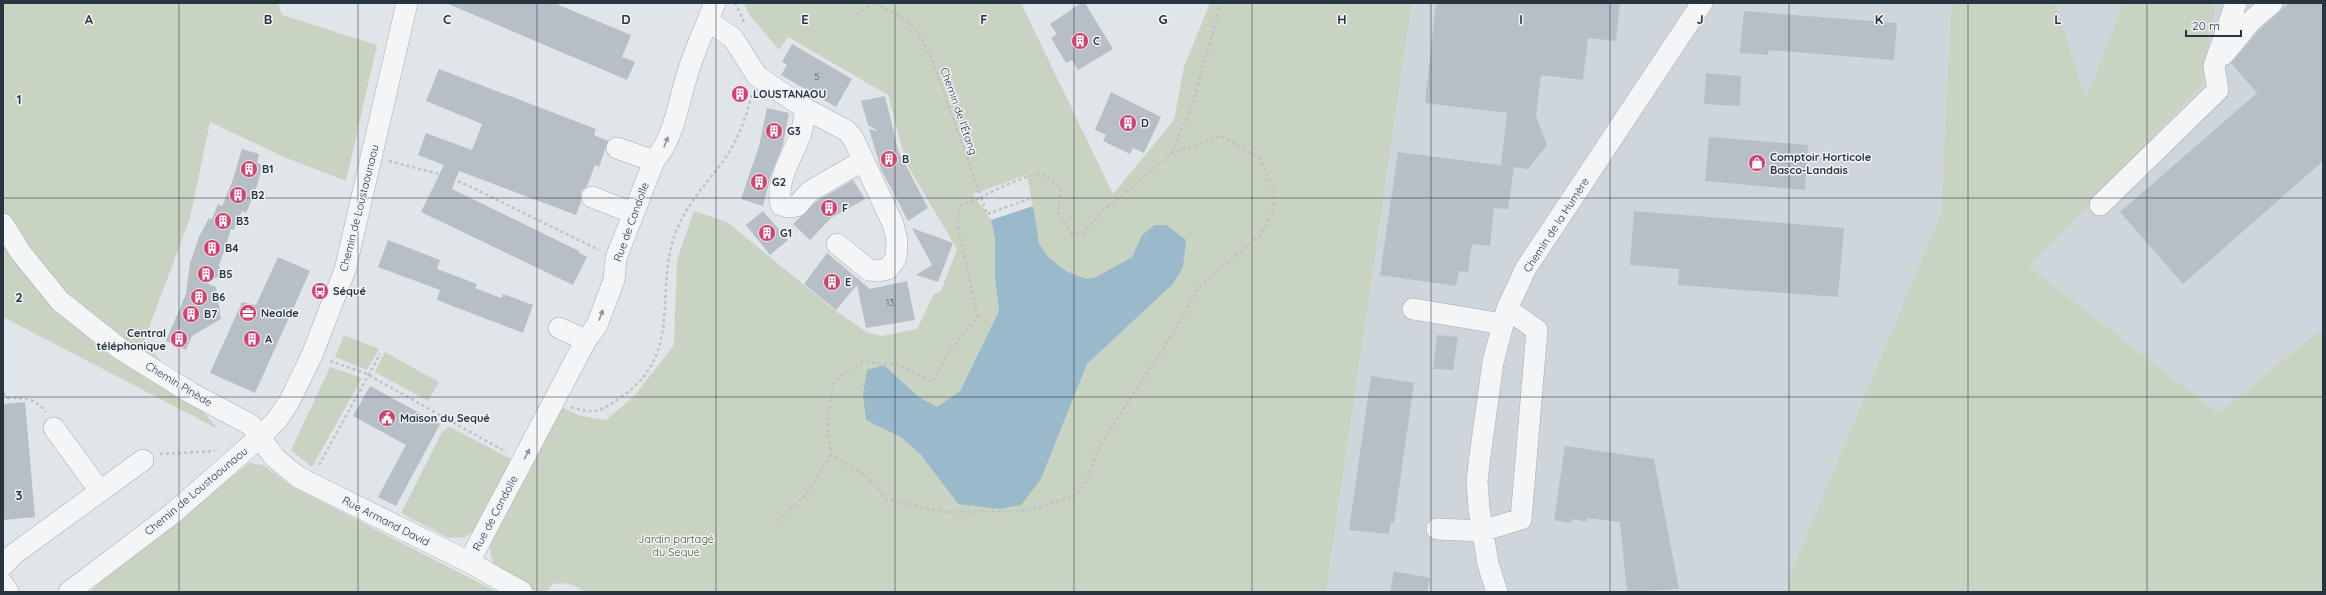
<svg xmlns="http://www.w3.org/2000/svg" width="2326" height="595" font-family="Quicksand,sans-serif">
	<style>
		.built { fill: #ced5db }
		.green { fill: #c9d3c1; fill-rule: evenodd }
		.water { fill: #9ab9ca }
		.building { fill: #b7bfc6 }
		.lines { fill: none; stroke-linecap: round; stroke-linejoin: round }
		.minor-casing { stroke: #a5adb3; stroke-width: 22 }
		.path { stroke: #bec3c8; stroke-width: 2.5; stroke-dasharray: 3 3; stroke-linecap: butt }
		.minor { stroke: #f3f5f7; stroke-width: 21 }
		.oneway { fill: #8e959c }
		.grid { fill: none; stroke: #283541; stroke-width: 1; stroke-opacity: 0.55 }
		.labels { text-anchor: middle; stroke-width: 3; stroke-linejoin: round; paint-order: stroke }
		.number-label { font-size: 9px; fill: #4c5862 }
		.poi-label { font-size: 11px; font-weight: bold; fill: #283541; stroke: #f0f4f7; text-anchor: start }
		.street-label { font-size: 11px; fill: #283541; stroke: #f0f4f7 }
		.park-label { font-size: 11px; fill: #435d35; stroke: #f0f4f7 }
		.grid-label { font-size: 13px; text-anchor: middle; font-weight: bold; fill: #283541; stroke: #f0f4f7; stroke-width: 3; stroke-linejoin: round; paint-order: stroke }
	</style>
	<rect width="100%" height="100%" fill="#e0e5e9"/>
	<path class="built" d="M 1412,3 L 1951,3 L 1941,213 L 1786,584 L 1789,592 L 1326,592 Z
		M 2055,3 L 2123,3 L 2086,100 Z
		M 2216,3 L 2323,3 L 2323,328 L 2218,413 L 2029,267 L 2201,87 Z"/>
	<path class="green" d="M 3,3 L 278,3 L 282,15 L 377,45 L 346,181 L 284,157 L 210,122 L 190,218 L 144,341 L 218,429 L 3,317 Z
		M 744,3 L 1021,3 L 1113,194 L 1174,120 L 1184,67 L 1210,3 L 1412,3 L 1326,592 L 585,592 C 575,584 565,582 553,584 L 546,592 C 529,592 497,576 492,559 C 490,554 490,546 490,541 L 559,406 L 581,416 L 606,420 L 635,395 L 674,345 L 677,260 L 694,211 L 727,222 L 837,312 L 868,333 L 882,336 L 917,329 L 934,294 L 941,291 L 957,249 L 906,163 L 888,95 L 788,37 L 779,50 L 748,13 ZM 1027,175 L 1039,243 L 1048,257 L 1066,271 L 1086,279 L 1096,277 L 1132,257 L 1142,235 L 1173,284 L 1087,364 L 1041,479 L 958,504 L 921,455 L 902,438 L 866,420 L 884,365 L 919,397 L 937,407 L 960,391 L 999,311 L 995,279 L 995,238 L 991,220 L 973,194 Z
		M 1951,3 L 2055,3 L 2086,99 L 2123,3 L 2216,3 L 2201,87 L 2029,267 L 2218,413 L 2323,328 L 2323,592 L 1789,592 L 1786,584 L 1941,213 Z
		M 344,335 L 379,349 L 367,370 L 335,357 Z
		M 385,352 L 439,382 L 428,401 L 375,372 Z
		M 330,367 L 362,378 L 312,467 L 291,450 Z
		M 448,426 L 513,460 L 477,529 L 465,537 L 449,538 L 401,513 L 443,430 L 445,431 Z
		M 249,463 L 263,465 L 291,486 L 497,592 L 90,592 L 125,560 Z"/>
	<path class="water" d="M 1033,206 L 1039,243 L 1048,257 L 1066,271 L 1086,279 L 1096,277 L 1132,257 L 1142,235 L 1155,225 L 1166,225 L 1186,240 L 1183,267 L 1173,284 L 1087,364 L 1041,479 L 1021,505 L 999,509 L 958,504 L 921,455 L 902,438 L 866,420 L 863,394 L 867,370 L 884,365 L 919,397 L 937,407 L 960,391 L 999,311 L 995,279 L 995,238 L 991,220 Z"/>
	<path class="building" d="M 446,3 L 554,3 L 631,35 L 622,57 L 635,62 L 627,80 Z
		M 1081,3 L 1085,3 L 1113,49 L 1078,70 L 1072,60 L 1066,63 L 1051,38 L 1057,34 L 1050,24 Z
		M 1436,3 L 1620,3 L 1616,41 L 1588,38 L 1583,80 L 1541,75 L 1536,116 L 1547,145 L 1528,169 L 1501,165 L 1507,113 L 1425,103 Z
		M 2289,3 L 2323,3 L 2323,161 L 2183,284 L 2120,212 L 2257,93 L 2231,63 L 2260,29 Z
		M 1744,11 L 1897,23 L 1894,60 L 1768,50 L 1768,55 L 1740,53 Z
		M 792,44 L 852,79 L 836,107 L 781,75 L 787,65 L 782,62 Z
		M 439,69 L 596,129 L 594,135 L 608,141 L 599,167 L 595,165 L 587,186 L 581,192 L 581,202 L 576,215 L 459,171 L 452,189 L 579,251 L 579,253 L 587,257 L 573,285 L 421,212 L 444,165 L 418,155 L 426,133 L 472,150 L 482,124 L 426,101 Z
		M 1706,73 L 1741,76 L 1740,106 L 1704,104 Z
		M 1111,92 L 1161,117 L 1144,153 L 1133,148 L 1130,154 L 1103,141 L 1106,135 L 1095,130 Z
		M 885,96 L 898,150 L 928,208 L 908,221 L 881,169 L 869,129 L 878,131 L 868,125 L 861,101 Z
		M 767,108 L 789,113 L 783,145 L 771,175 L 763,206 L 741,199 L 759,146 Z
		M 1709,137 L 1808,145 L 1805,190 L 1705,181 Z
		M 242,149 L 259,154 L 257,163 L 263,165 L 255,192 L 246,213 L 242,211 L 234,230 L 231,229 L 219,266 L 223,274 L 207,283 L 216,287 L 221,319 L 192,336 L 186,350 L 166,341 L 186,294 L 190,263 L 199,237 L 209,218 L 212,219 L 218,204 L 222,206 L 232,182 Z
		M 1398,152 L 1514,167 L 1508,209 L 1494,208 L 1490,246 L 1472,244 L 1468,272 L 1459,271 L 1456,286 L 1380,275 Z
		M 853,180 L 865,199 L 831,218 L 810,240 L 793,224 L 817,201 Z
		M 763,211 L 788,240 L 770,255 L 746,225 Z
		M 1634,211 L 1844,228 L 1838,297 L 1678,285 L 1679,269 L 1630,265 Z
		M 912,228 L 953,243 L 938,282 L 916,275 L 932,265 Z
		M 388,240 L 440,260 L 437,269 L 477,284 L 475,288 L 501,298 L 503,294 L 533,305 L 523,333 L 437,300 L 440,290 L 378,267 Z
		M 827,253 L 870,289 L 907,281 L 915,320 L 866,328 L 857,285 L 836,310 L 804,284 Z
		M 278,257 L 310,271 L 255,393 L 210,373 L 242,302 L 256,305 Z
		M 1437,335 L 1458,337 L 1453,370 L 1433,369 Z
		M 1371,376 L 1414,383 L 1394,523 L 1391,522 L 1389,534 L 1349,530 Z
		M 370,386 L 440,424 L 396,506 L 378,497 L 406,445 L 353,416 Z
		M 25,402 L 35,517 L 3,520 L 3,404 Z
		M 1565,446 L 1654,459 L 1679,589 L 1627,592 L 1620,522 L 1587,518 L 1587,522 L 1572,519 L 1571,523 L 1554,520 Z
		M 1394,571 L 1430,578 L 1427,592 L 1390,592 Z"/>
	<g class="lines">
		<g class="minor-casing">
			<path id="minor" d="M 708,21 L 733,38 L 757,76 L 806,109 L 847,131 L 853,138 L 893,224 L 897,240 L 896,258 L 888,269 L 878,271 L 869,270 L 837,244
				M 2223,55 L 2251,21 L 2272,3
				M 806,109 C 804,118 803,128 800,136 C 792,157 775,182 781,205 L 788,207 L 797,206 L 809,192 L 862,161
				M 617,148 L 654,161
				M 592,197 L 633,213
				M 2100,205 L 2218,90 L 2214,66 L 2236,3
				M 3,224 L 21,253 L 60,301 L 119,348 L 191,393 L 251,425 L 274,457 L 298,477 L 469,562 L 522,592
				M 1413,309 L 1503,324
				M 559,328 L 586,340
				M 54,428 L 100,491
				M 1437,529 L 1482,531 L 1521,519 L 1537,330 L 1507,309
				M 469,562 L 586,340 L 597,325 L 614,280 L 616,258 L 654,161 C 675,136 678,103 688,72 C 695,49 706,26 715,3
				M 3,566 L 14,554 L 143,460
				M 3,584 L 8,592
				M 69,592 L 172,514 L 219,473 L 261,436 L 276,421 L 289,402 L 312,355 L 345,270 L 407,3
				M 1497,592 L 1488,564 L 1479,509 L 1477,481 L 1480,456 L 1493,362 L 1507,309 L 1526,268 L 1702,3"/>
		</g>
		<path class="path" d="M 735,3 L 744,22
			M 875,3 C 884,10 896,13 905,20 C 919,29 926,47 933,62 L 981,197 C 995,191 1031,170 1046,176 C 1051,179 1056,184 1061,188 L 1058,213 L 1072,234 L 1083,233 L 1104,210 L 1172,153 L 1221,136 L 1259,158 L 1274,190 L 1273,213 L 1262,233 L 1198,288 L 1175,330 L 1099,447 L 1085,485 L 1074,497 L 1026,511 L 945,512 L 886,499 L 869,478 L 831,454 L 827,423 L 834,381 L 860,362 L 897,364 L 932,382 L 951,349 L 978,317 L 958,229 L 959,206 L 981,197 L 987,214 L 1029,199
			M 857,14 L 875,3
			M 1172,153 L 1193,102 L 1221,3
			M 389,161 L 439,174 L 467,185 L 599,250
			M 330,361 L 365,373 L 506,452
			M 3,393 L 8,398 C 25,398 35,398 46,412
			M 571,407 C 596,415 601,411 621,397 C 686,353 652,290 677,229 C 688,203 705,185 721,164 C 737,143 745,120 752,95
			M 160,454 L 215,451
			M 319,465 L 380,354
			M 776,521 L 806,495 L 831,454"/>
		<use href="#minor" class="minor"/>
	</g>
	<defs><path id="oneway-solid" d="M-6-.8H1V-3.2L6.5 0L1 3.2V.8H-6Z"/></defs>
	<g class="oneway">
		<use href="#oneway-solid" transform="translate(666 142) rotate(-69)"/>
		<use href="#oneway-solid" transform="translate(601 315) rotate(-70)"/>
		<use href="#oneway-solid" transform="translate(527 454) rotate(-63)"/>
	</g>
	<path class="grid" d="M 179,3 L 179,592M 358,3 L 358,592M 537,3 L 537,592M 716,3 L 716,592M 895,3 L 895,592M 1074,3 L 1074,592M 1252,3 L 1252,592M 1431,3 L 1431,592M 1610,3 L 1610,592M 1789,3 L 1789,592M 1968,3 L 1968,592M 2147,3 L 2147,592M 3,198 L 2323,198M 3,397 L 2323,397"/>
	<defs>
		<g id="building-disc" transform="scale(0.9)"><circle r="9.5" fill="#d04370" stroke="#f0f4f7"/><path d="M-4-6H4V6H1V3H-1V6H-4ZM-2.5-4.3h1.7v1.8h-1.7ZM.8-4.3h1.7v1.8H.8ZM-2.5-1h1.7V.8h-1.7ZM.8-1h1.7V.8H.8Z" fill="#fff"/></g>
		<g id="shop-disc" transform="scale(0.9)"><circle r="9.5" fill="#d04370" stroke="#f0f4f7"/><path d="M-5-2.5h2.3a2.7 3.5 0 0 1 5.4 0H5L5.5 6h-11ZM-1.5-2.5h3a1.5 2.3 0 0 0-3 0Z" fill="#fff"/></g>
		<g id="bus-disc" transform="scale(0.9)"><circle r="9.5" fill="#d04370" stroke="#f0f4f7"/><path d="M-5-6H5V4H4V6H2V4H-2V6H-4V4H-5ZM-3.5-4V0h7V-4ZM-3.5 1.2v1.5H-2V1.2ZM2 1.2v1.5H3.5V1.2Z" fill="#fff"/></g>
		<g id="office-disc" transform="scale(0.9)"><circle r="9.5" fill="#d04370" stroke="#f0f4f7"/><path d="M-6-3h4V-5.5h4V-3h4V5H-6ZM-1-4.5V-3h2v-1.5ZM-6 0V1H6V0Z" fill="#fff"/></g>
		<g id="civic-disc" transform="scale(0.9)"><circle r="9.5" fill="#d04370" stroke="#f0f4f7"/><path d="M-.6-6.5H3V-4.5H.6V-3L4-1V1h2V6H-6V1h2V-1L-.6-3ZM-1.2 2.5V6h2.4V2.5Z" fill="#fff"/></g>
	</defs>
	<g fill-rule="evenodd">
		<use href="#building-disc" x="1080" y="41"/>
		<use href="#building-disc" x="740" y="94"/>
		<use href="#building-disc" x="1128" y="123"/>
		<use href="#building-disc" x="774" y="131"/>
		<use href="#building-disc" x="889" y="159"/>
		<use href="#shop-disc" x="1757" y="163"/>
		<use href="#building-disc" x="249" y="169"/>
		<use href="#building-disc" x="759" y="182"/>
		<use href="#building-disc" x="238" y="195"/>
		<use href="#building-disc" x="829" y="208"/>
		<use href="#building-disc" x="223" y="221"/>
		<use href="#building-disc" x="767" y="233"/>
		<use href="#building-disc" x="212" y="248"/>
		<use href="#building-disc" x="206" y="274"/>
		<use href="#building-disc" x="832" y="282"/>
		<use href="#bus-disc" x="320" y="291"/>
		<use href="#building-disc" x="199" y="297"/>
		<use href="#office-disc" x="248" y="313"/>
		<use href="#building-disc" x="191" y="314"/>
		<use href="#building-disc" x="179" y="339"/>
		<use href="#building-disc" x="252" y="339"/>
		<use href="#civic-disc" x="387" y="418"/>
	</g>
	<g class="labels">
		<g class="number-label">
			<text x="817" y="80">5</text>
			<text x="890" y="306">13</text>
		</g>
		<g class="poi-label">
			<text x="1093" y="45">C</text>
			<text x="753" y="98">LOUSTANAOU</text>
			<text x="1141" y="127">D</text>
			<text x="787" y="135">G3</text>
			<text x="1770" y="161">Comptoir Horticole<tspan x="1770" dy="13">Basco-Landais</tspan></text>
			<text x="902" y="163">B</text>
			<text x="262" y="173">B1</text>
			<text x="772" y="186">G2</text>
			<text x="251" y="199">B2</text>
			<text x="842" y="212">F</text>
			<text x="236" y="225">B3</text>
			<text x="780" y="237">G1</text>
			<text x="225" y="252">B4</text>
			<text x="219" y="278">B5</text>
			<text x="845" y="286">E</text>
			<text x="333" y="295">Séqué</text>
			<text x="212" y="301">B6</text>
			<text x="261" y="317">Nealde</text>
			<text x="204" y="318">B7</text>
			<text x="166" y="337" text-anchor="end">Central<tspan x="166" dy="13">téléphonique</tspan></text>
			<text x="265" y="343">A</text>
			<text x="400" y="422">Maison du Sequé</text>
		</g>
		<g class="street-label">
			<text transform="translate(959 111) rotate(71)" y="4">Chemin de l’Étang</text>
			<text transform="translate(359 208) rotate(-76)" y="4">Chemin de Loustaounaou</text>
			<text transform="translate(631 222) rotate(-70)" y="4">Rue de Candolle</text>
			<text transform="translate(1556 225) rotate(-57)" y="4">Chemin de la Humère</text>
			<text transform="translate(179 384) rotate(31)" y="4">Chemin Pinède</text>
			<text transform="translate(196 491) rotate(-40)" y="4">Chemin de Loustaounaou</text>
			<text transform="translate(495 513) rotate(-62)" y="4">Rue de Candolle</text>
			<text transform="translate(386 521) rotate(27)" y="4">Rue Armand David</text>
		</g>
		<g class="park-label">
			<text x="676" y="543">Jardin partagé<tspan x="676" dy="13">du Sequé</tspan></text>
		</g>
	</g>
	<g class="grid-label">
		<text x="89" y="24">A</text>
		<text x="268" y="24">B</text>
		<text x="447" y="24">C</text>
		<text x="626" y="24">D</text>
		<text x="805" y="24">E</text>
		<text x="984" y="24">F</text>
		<text x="1163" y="24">G</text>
		<text x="1342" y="24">H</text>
		<text x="1521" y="24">I</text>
		<text x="1700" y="24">J</text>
		<text x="1879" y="24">K</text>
		<text x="2058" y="24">L</text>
		<text x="19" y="104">1</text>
		<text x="19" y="302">2</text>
		<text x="19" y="500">3</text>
	</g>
	<rect width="2326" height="595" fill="none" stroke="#283541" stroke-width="8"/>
	<path d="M2186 30v6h55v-6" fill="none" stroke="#283541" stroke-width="2"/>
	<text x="2192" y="30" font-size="12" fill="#283541" stroke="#f0f4f7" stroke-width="3" paint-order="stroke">20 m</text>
</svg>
